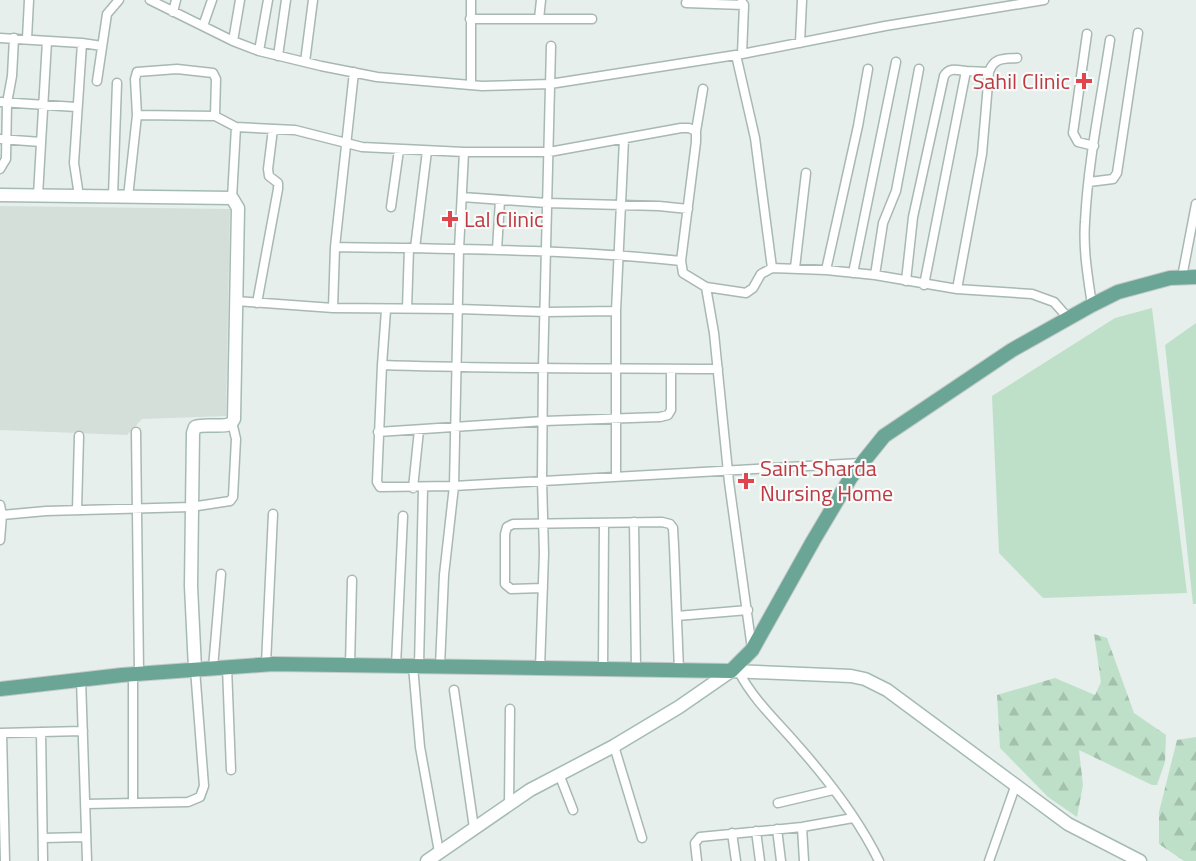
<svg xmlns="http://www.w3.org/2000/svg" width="1196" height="861" font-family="'Titillium Web',sans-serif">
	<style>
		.built { fill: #d4dfda }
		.forest { fill: url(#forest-firs) }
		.pitch { fill: #bfe0c8 }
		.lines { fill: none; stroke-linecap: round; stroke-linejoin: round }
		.street-casing { stroke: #a8b8b2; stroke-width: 11 }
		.secondary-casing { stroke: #a4bbb3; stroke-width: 15 }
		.primary-casing { stroke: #c2cac8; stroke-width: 16 }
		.street { stroke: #fff; stroke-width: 8 }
		.secondary { stroke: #fff; stroke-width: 12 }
		.primary { stroke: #6aa596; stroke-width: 14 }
		.health-dot { fill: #e0444e; stroke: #f7fbf9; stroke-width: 2 }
		.labels { text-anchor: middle; stroke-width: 4.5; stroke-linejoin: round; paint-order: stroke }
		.health-label { font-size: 22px; fill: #be3a42; stroke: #f7fbf9; text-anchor: start }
	</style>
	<defs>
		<pattern id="forest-firs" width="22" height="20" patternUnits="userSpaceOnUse" patternTransform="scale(1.5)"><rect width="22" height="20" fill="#bfe0c8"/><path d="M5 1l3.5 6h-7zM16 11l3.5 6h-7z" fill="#a4c1ad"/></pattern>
	</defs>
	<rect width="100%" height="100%" fill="#e6efeb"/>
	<path class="built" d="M 0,206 L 230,209 L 226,416 L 142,419 L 127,435 L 0,430 Z"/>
	<path class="forest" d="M 1094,634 L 1107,638 L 1134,713 L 1166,735 L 1165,762 L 1157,785 L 1152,785 L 1079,750 L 1083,785 L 1077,817 L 1048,797 L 1000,748 L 997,695 L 1055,678 L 1095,695 L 1101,682 Z
		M 1196,737 L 1196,861 L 1184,861 L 1159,844 L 1159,812 L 1177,740 Z"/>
	<path class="pitch" d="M 1152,308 L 1187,593 L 1043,598 L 999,553 L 992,396 L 1115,318 Z
		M 1196,323 L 1196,604 L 1193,604 L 1165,345 Z"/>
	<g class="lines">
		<g class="street-casing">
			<path id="street" d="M 150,0 L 233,41 L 259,51 L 321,66 L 377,77 L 482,86 L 550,84 L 742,54 L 885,26 L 1044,0
				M 471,0 L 471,85
				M 686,3 L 744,5
				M 173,12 L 176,0
				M 470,19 L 592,19
				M 539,19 L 541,0
				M 203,26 L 212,0
				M 1087,34 L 1073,133 L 1078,142 L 1094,146
				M 0,38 L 82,43 L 102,46
				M 27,39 L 29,0
				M 233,41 L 240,0
				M 800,43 L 802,0
				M 259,51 L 268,0
				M 742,54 L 744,5 L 742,2
				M 736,55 L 755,138 L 772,268
				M 278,56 L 286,0
				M 305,62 L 313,0
				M 354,72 L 335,247 L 333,308 L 459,309 L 546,312 L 616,311
				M 97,81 L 107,14 L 119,0
				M 0,102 L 76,107
				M 137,115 L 215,116 L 236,127 L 232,198
				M 236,127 L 295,130 L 362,147 L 464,152
				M 696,131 L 703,89
				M 0,139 L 41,142
				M 0,169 L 6,159 L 7,103 L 12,76 L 14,38
				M 1089,182 L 1113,179 L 1117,173 L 1138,33
				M 38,195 L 47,41
				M 79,196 L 74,163 L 82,43
				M 113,196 L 117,83
				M 128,197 L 137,115 L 135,79 L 137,72 L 177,69 L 213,73 L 216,79 L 215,116
				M 462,197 L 547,203 L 659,206 L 688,209
				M 391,207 L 399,150
				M 335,247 C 450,249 566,249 681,261 L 683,273 L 706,287 L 714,333 L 729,482 L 752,649
				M 415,248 L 427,151
				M 497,250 L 500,200
				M 795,268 L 806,173
				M 826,270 L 858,126 L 868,69
				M 853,273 L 896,62
				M 875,275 L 883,223 L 896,191 L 919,69
				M 1182,277 L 1196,204
				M 906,281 L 913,217 L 944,76 C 949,67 957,70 966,71
				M 924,285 L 966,71 L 989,72 C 994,57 1004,59 1017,58
				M 706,287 L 746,293 L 753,288 L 761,274 L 772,268 L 826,270 L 875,275 L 957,289 L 1032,294 L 1054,302 L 1069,319
				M 957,289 L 982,154 L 989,72
				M 236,301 L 333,308
				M 257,303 L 278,189 L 278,183 L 269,176 L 268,169 L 273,129
				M 1092,305 C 1088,278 1083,250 1085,222 C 1088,161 1101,100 1110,40
				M 407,309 L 409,248
				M 386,310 L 382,365 L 377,482 L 380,487 L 454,486 L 861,463
				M 382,365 C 494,369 606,368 718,369
				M 136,432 L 139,673
				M 378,432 L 544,421 L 660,417 L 668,415 L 671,410 L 671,369
				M 616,476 L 616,311 L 624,139
				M 413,488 L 419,430
				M 0,505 L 2,515 L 46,511 L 191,507 L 230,501 L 233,497 L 236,439 L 232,422
				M 77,510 L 79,436
				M 634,522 L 636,668
				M 0,540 L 2,515
				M 543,588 L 511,589 L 505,584 L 505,534 L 507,527 L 513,524 L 662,522 L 670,524 L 673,528 L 674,546 L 679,670
				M 677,616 L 748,610
				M 266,664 L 273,514
				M 350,666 L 352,580
				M 396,666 L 403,516
				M 413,666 L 420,747 L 439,852
				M 419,666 L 423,488
				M 440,666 L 444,575 L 454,486 L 459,249 L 464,152 L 549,152 L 681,128 L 689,128 L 696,131 L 696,142 L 681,261
				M 227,667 L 231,770
				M 213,668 L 221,574
				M 540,668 L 544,553 L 542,480 L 543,369 L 551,46
				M 603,668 L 604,523
				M 736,673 L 739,672 C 754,701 778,722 799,747 C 829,781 859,820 879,861
				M 81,679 L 87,861
				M 454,690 L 474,828
				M 41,732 L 43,861
				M 0,733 L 83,731
				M 2,733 L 5,861
				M 614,746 L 642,838
				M 559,774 L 573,810
				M 133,803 L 133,674
				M 778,803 L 833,790
				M 85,804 L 188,802 L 200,797 L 204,786 L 195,669
				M 509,805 L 510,709
				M 802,827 L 804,861
				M 777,829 L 781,861
				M 756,831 L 760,861
				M 732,833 L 736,861
				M 43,838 L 86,837
				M 697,861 L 695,843 L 700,837 L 802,827 L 853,818
				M 989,861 L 1016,784"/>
		</g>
		<g class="secondary-casing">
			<path id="secondary" d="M 0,195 L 232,198 L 238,208 L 234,419 L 231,424 C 219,428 207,423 195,427 L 193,433 L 191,586 L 195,669
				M 427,861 L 530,790 L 614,746 L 679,707 L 731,671 L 851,676 L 865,679 L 887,690 L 1068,824 L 1140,861"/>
		</g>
		<g class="primary-casing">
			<path id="primary" d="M 0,689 L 122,675 L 273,664 L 731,671 L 752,650 L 813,541 L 851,477 L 884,436 L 1012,350 L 1092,305 L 1118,292 L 1170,278 L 1196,277"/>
		</g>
		<use href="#street" class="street"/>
		<use href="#secondary" class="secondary"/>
		<use href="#primary" class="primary"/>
	</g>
	<g class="health-dot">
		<path d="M1081 72h6v6h6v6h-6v6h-6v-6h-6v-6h6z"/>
		<path d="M447 210h6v6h6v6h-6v6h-6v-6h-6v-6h6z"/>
		<path d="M743 472h6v6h6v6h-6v6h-6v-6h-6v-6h6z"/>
	</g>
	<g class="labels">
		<g class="health-label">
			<text x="1070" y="89" text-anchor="end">Sahil Clinic</text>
			<text x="464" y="227">Lal Clinic</text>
			<text x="760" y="476">Saint Sharda<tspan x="760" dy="25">Nursing Home</tspan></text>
		</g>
	</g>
</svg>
